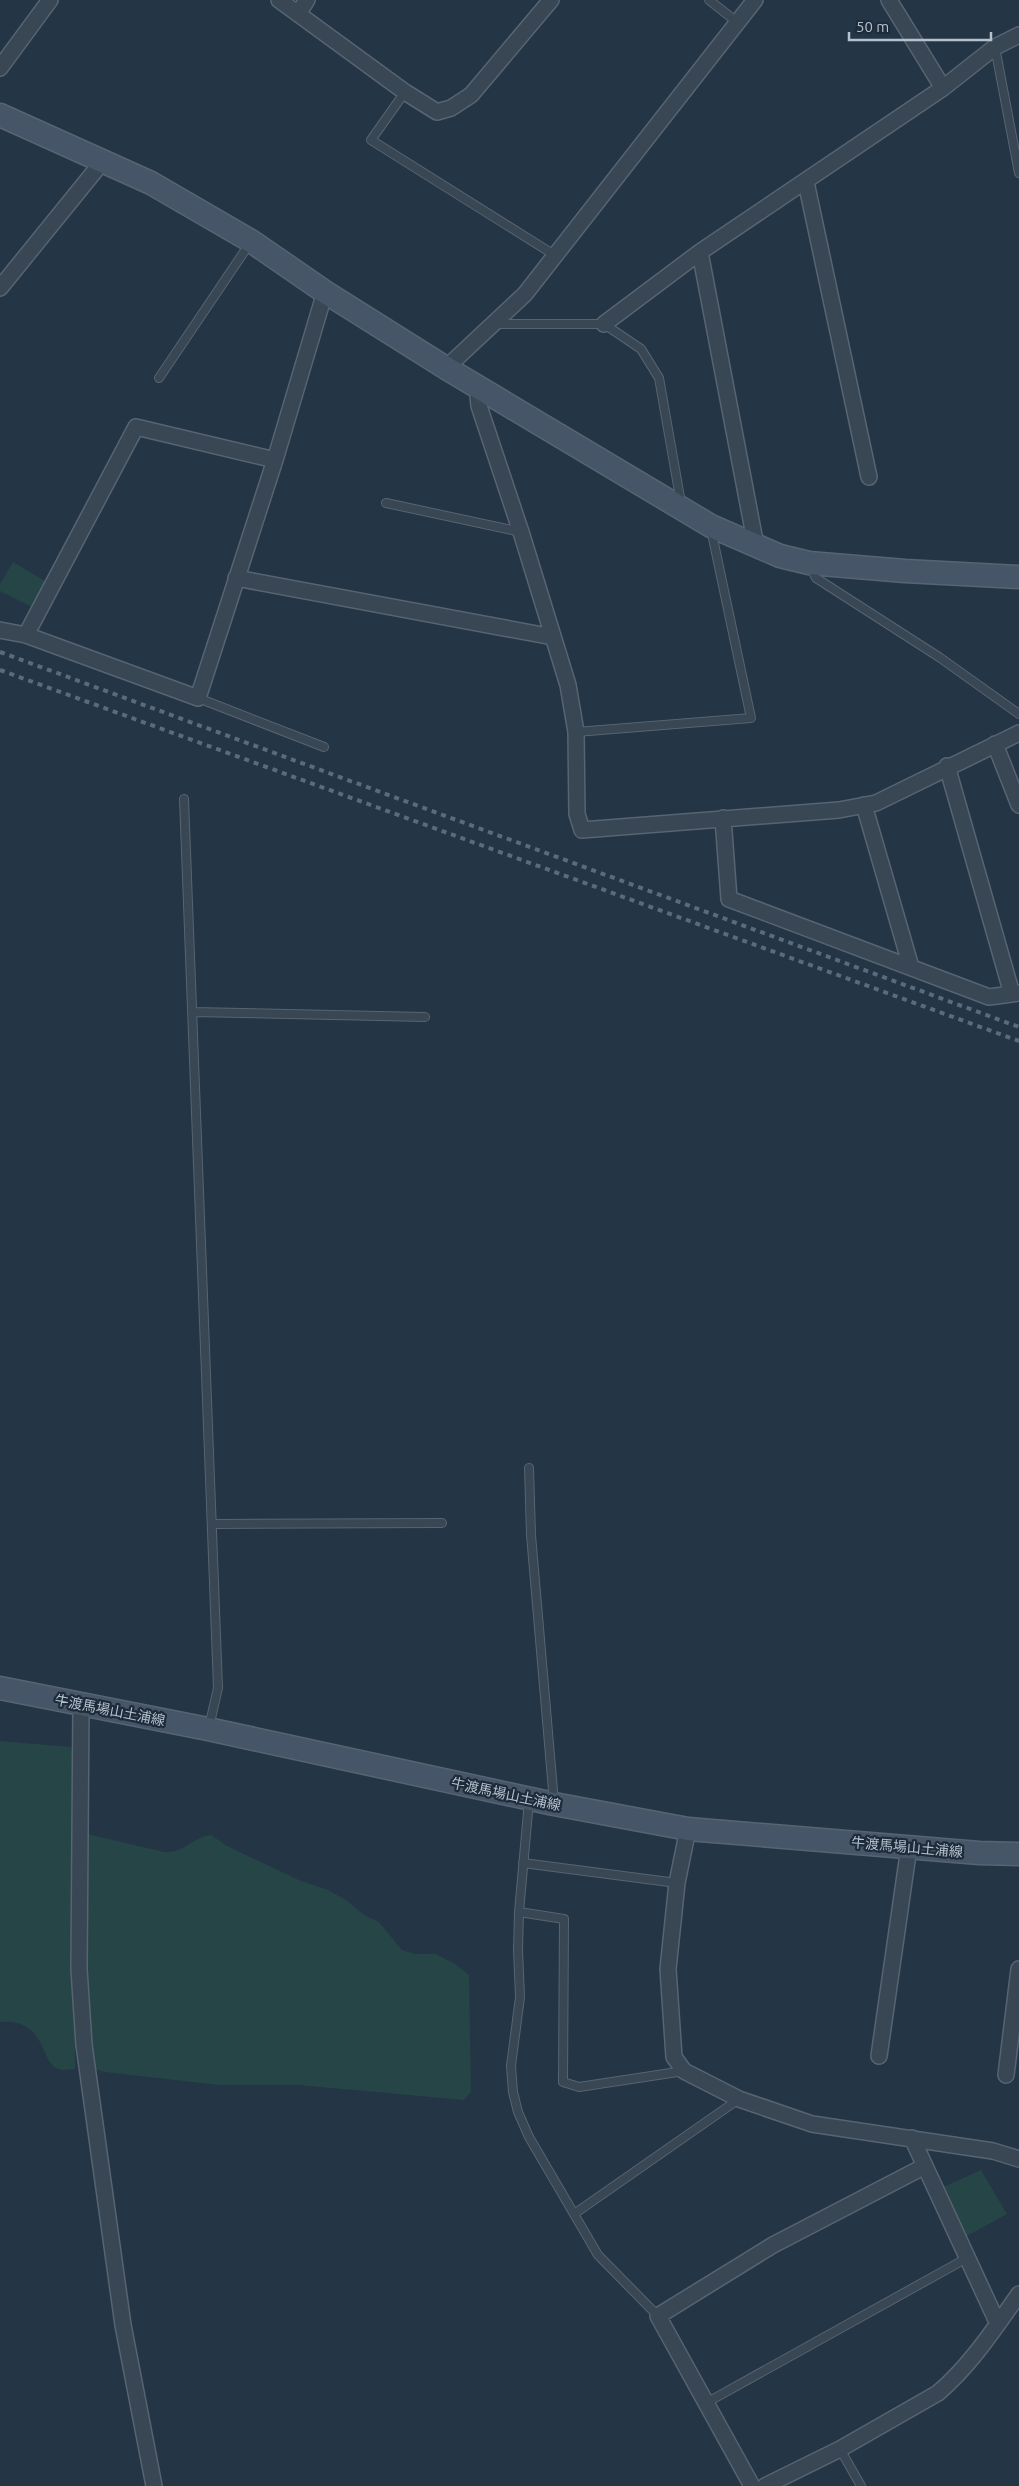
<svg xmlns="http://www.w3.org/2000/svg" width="1019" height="2486" font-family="Ubuntu,'Noto Sans JP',sans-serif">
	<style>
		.green { fill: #264546 }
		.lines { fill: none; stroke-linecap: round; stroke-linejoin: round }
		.lane-casing { stroke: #576472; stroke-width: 10 }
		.street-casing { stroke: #576472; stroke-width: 18 }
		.secondary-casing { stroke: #576472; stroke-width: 25 }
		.lane { stroke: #394654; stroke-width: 8 }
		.street { stroke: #394654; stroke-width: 15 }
		.secondary { stroke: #465668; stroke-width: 22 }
		.rail { stroke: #5b6b7c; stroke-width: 4; stroke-dasharray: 5 5; stroke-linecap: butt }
		.labels { text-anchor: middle; stroke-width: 4.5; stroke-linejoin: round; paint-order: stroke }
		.street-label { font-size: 14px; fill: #b6c1ce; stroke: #1d2b3a }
	</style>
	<rect width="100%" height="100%" fill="#243545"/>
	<path class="green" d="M 13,562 L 50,584 L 36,609 L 0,591 L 0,584 Z
		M 0,1741 L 71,1747 L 73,1754 L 75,2069 C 70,2069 64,2071 59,2069 C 39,2064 48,2018 0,2022 Z
		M 87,1834 L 164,1852 C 186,1853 188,1839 211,1835 L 227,1846 L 299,1880 L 328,1890 L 346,1900 L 364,1915 L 379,1922 L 402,1950 L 415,1954 L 436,1954 L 455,1964 L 469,1975 L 471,2092 L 464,2100 L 298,2085 L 219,2085 L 105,2072 L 91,2068 L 82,1963 Z
		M 981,2170 L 1007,2214 L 963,2238 L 941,2188 Z"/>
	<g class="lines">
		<g class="lane-casing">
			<path id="lane" d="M 709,0 L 737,22
				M 995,47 L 1019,173
				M 405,92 L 371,140 L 556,256
				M 496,324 L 604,324 L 641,349 L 659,378 L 681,503
				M 159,378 L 250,243
				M 386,503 L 521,532
				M 811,568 L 816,578 L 939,657 L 1019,714
				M 198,698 L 324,747
				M 576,732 L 751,718 L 711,529
				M 184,799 L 218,1688 L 209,1727
				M 192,1012 L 425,1017
				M 529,1468 L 531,1535 L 554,1802
				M 212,1524 L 442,1523
				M 529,1801 L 519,1912 L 518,1950 L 520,1997 L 511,2066 L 513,2092 L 518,2112 L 529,2137 L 598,2255 L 658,2316
				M 523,1863 L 677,1883
				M 519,1912 L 564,1919 L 563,2082 L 579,2087 L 684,2071
				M 574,2214 L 739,2099
				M 706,2403 L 967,2258
				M 840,2449 L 861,2486"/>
		</g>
		<g class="street-casing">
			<path id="street" d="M 279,0 L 405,92 L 437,112 L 451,108 L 471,95 L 551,0
				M 889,0 L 943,88
				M 298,14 L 307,0
				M 0,68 L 50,0
				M 806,182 L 869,477
				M 700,252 L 756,546
				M 0,288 L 103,161
				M 604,324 L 700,252 L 943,88 L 995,47 L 1019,35
				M 446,368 L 525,294 L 755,0
				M 477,386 L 479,406 L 521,532 L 568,685 L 576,732 L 577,814 L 582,830 L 839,810 L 876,803 L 1019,733
				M 236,578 L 553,637
				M 0,630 L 26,635 L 198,698 L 275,460 L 325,292
				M 26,635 L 136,427 L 275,460
				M 995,744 L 1019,805
				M 947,766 L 1012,994
				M 864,805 L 911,967
				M 723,818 L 729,899 L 989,997 L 1019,993
				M 81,1704 L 79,1969 L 84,2045 L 123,2325 L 154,2486
				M 688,1829 L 677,1883 L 668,1969 L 674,2057 L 684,2071 L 739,2099 L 812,2124 L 993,2151 L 1019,2159
				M 879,2056 L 909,1847
				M 1006,2075 L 1019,1969
				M 912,2138 L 998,2324
				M 752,2486 L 658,2316 L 773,2245 L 925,2166
				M 765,2486 L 840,2449 L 938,2393 C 970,2366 995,2328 1019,2294"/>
		</g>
		<g class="secondary-casing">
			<path id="secondary" d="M 0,115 L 151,183 L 251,241 L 325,292 L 446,368 L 711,526 L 780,556 L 809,563 L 905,571 L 1019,577
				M 0,1688 L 208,1729 L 554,1804 L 688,1829 L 979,1853 L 1019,1854"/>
		</g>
		<use href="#lane" class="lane"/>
		<use href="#street" class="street"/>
		<use href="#secondary" class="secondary"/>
		<path class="rail" d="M 0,652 L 1019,1027
			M 0,670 L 1019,1041"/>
	</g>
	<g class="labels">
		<g class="street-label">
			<text transform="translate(110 1710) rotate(11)" y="5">牛渡馬場山土浦線</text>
			<text transform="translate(506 1794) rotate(12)" y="5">牛渡馬場山土浦線</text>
			<text transform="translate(907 1847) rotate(5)" y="5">牛渡馬場山土浦線</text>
		</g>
	</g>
	<path d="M849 32v8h142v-8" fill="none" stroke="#b6c1ce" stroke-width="2.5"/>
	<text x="856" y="32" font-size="15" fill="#b6c1ce" stroke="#1d2b3a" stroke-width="4" paint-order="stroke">50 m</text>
</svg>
